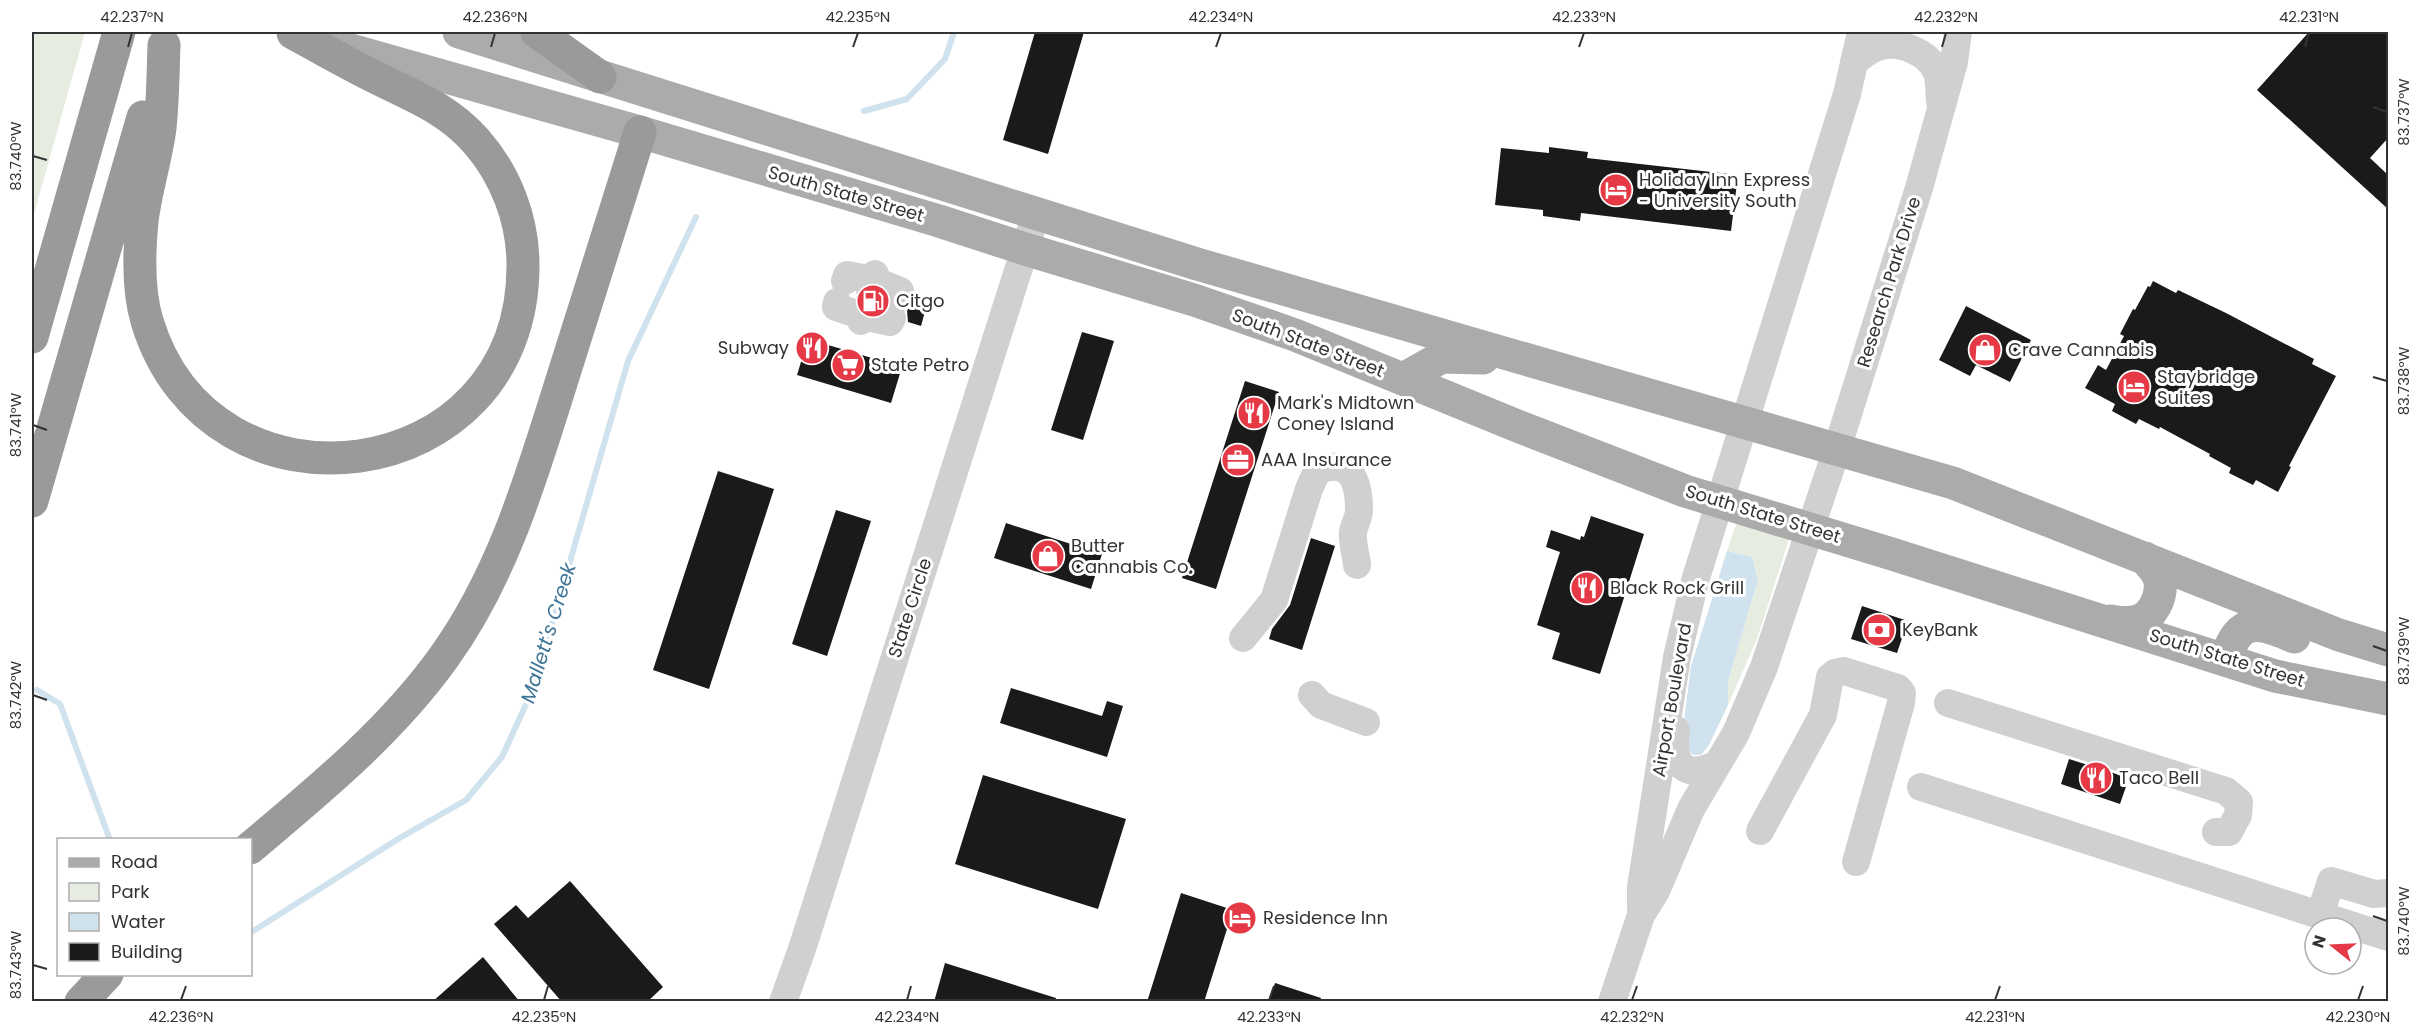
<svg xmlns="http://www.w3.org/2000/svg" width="2420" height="1033" font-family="Poppins,sans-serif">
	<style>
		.green { fill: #e6ecdf }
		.water { fill: #cfe2ee }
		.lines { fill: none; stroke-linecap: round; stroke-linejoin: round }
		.stream { stroke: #cfe2ee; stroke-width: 6 }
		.building { fill: #1a1a1a }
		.minor { stroke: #d0d0d0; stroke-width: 28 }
		.major { stroke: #ababab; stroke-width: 33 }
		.highway { stroke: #9a9a9a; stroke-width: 33 }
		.ticks { fill: none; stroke: #333; stroke-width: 2 }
		.labels { text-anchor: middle; stroke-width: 6; stroke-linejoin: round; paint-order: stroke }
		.poi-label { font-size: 18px; fill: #333; stroke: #fff; text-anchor: start }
		.street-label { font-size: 18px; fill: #333; stroke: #fff }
		.water-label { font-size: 20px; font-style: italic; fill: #3f7597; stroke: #fff }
		.neatline { fill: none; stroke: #333; stroke-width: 2 }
		.ticks-label { font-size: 15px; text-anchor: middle; fill: #333 }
	</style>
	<rect width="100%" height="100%" fill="#fff"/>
	<path class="green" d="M 32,32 L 85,32 L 32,221 Z
		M 1737,522 L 1789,539 L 1757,639 L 1728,705 L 1728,681 L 1758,580 L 1752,557 L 1727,551 Z"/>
	<path class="water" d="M 1727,551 L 1752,557 L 1758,580 L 1728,681 L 1728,705 L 1709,745 L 1701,755 L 1693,755 L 1684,746 L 1682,736 L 1691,666 Z"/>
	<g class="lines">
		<path class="stream" d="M 864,111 L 907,99 L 945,59 L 954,32
			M 37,690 L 60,704 L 110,840
			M 250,933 L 398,839 L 466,800 L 502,757 L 533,689 L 628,361 L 696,217"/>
	</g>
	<path class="building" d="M 1035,32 L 1084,32 L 1048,154 L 1003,140 Z
		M 2309,32 L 2388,32 L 2388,138 L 2370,158 L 2388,175 L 2388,209 L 2257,90 Z
		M 1549,147 L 1588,152 L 1587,158 L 1738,175 L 1731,231 L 1581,213 L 1580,221 L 1543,216 L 1543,210 L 1495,205 L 1501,148 L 1549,153 Z
		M 2153,281 L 2176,293 L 2178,290 L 2226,313 L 2314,359 L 2312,364 L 2336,376 L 2289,466 L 2291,467 L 2278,492 L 2256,480 L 2253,485 L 2229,473 L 2231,468 L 2209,456 L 2210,454 L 2160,427 L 2159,429 L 2139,419 L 2136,424 L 2112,411 L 2115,404 L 2085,388 L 2098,365 L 2106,370 L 2124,336 L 2120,334 L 2133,309 L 2135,310 L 2148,286 L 2150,287 Z
		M 914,300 L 927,304 L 921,326 L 908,322 L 907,311 Z
		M 1966,306 L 2031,340 L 2010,382 L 1976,365 L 1970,376 L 1939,360 Z
		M 1082,332 L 1114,341 L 1083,440 L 1051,430 Z
		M 808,339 L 902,367 L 891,403 L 797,375 Z
		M 1245,381 L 1279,392 L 1216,589 L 1182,578 Z
		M 718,471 L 774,489 L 709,689 L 653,670 Z
		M 836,510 L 871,521 L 827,656 L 792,644 Z
		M 1591,516 L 1644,534 L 1600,674 L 1552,659 L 1560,633 L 1537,625 L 1560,552 L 1546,547 L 1551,530 L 1580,540 L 1581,536 L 1584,537 Z
		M 1006,523 L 1102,554 L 1091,589 L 994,558 Z
		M 1311,538 L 1335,546 L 1302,650 L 1269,639 L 1272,629 L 1290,605 Z
		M 1862,606 L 1908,621 L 1897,653 L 1851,639 Z
		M 1011,688 L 1102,716 L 1107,701 L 1123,706 L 1107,757 L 1000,723 Z
		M 2069,759 L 2129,778 L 2120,804 L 2061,784 Z
		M 983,775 L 1126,819 L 1098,909 L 955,864 Z
		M 570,881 L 663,987 L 647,1002 L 562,1002 L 494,924 L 516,905 L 528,918 Z
		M 1181,893 L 1233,910 L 1204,1002 L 1147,1002 Z
		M 483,957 L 520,1002 L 432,1002 Z
		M 945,963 L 1056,998 L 1055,1002 L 934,1002 Z
		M 1275,983 L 1321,998 L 1320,1002 L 1269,1002 Z"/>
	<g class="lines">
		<path class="minor" d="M 1854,62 C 1861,57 1870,49 1878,47 C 1899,40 1929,52 1937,73 C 1940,81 1939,92 1940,101
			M 845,281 L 847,275 L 873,280 L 875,274
			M 870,290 L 873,280 L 900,291 L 898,298
			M 837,302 L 836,307 L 863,316 L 861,321
			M 864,311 L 863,316 L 890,322 L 892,318
			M 1243,638 L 1274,600 L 1309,489 L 1317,471 C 1350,457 1359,480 1359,510 C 1359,518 1354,525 1353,532 C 1352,543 1356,555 1357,565
			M 1312,695 L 1321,705 L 1366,722
			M 1948,703 L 2226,791 L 2239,802 L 2238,815 L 2229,832 L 2216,832
			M 1676,730 C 1671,763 1683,781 1717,764
			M 1921,787 L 2388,937
			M 1760,831 L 1823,715 L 1830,677 L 1835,673 L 1844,671 L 1898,688 L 1902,693 L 1901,703 L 1856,862
			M 1641,909 L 1641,887 L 1677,657 L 1695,581 L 1847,94 L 1861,32
			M 2320,915 L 2331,881 L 2374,894 L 2388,893
			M 783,1002 L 802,949 L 1036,214
			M 1612,1002 L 1641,915 L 1656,891 L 1691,809 L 1736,733 L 1764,667 L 1837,449 L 1919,188 L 1954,62 L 1958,32"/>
		<path class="major" d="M 459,32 L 1197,264 L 1953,483 L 2339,635 L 2388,650
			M 330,44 L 640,132 L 939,221 L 1025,249 L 1194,300 L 1295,335 L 1520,427 L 1685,491 L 1892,554 L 2275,676 L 2388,699
			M 1403,379 L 1442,357 L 1483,358
			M 2110,621 C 2119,622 2129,624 2138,621 C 2153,616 2162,597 2160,582 C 2159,572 2150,565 2145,558
			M 2226,660 C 2238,615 2260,622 2294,637"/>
		<path class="highway" d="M 537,32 L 600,77
			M 164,45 C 163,72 163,100 160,128 C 156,159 146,189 142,221 C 139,252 138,291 147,321 C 210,530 524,491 523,265 C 523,220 506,175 476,141 C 446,107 410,95 371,75 C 345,62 319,47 293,33
			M 32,337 L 119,32
			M 32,501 L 143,117
			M 250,848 C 319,790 391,731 444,657 C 503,575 531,478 561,383 C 587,300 614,216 640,132
			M 81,1002 L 107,974"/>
	</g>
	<path class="ticks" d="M 128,47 L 132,33M 491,47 L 495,33M 853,47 L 858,33M 1216,47 L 1221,33M 1579,47 L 1584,33M 1942,47 L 1946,33M 2305,47 L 2309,33M 2373,107 L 2387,112M 33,156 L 47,160M 2373,377 L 2387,381M 33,425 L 47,430M 2373,646 L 2387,651M 33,695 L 47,700M 2373,916 L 2387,921M 33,965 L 47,969M 181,1000 L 186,986M 544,1000 L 548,986M 907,1000 L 911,986M 1269,1000 L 1274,986M 1632,1000 L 1637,986M 1995,1000 L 2000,986M 2358,1000 L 2363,986"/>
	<defs>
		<g id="hotel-disc" transform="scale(1.725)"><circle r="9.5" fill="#e63946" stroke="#fff"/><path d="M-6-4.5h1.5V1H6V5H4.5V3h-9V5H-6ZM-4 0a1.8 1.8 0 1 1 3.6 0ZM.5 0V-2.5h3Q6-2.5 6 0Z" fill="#fff"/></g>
		<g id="fuel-disc" transform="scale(1.725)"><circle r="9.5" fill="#e63946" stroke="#fff"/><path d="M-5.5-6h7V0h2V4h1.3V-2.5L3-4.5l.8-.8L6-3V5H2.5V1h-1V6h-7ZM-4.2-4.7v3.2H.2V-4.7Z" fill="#fff"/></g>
		<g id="restaurant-disc" transform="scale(1.725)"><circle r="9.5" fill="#e63946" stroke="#fff"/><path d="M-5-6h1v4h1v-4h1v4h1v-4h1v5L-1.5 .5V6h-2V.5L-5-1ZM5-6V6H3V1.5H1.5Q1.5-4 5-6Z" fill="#fff"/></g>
		<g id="shop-disc" transform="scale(1.725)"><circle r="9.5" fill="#e63946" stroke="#fff"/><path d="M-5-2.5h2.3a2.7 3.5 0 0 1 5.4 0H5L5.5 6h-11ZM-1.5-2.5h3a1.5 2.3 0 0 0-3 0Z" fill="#fff"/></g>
		<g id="supermarket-disc" transform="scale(1.725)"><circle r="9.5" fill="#e63946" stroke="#fff"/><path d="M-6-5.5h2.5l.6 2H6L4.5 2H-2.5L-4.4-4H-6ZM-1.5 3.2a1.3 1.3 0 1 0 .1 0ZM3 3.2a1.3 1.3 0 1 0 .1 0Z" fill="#fff"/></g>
		<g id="office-disc" transform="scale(1.725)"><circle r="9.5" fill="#e63946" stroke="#fff"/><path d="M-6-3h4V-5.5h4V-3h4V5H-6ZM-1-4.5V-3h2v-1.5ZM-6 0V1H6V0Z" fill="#fff"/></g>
		<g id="bank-disc" transform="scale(1.725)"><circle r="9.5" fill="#e63946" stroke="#fff"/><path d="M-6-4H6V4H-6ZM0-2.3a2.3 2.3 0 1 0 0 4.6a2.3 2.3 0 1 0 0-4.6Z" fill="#fff"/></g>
	</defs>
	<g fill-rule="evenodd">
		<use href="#hotel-disc" x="1616" y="190"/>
		<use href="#fuel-disc" x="873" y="301"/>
		<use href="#restaurant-disc" x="812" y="348"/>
		<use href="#shop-disc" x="1985" y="350"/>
		<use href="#supermarket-disc" x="848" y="365"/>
		<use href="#hotel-disc" x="2134" y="387"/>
		<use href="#restaurant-disc" x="1254" y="413"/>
		<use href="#office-disc" x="1238" y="460"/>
		<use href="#shop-disc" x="1048" y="556"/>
		<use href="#restaurant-disc" x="1587" y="588"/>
		<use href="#bank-disc" x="1879" y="630"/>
		<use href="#restaurant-disc" x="2096" y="778"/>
		<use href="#hotel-disc" x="1240" y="918"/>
	</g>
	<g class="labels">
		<g class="poi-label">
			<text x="1639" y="186">Holiday Inn Express<tspan x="1639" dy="21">- University South</tspan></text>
			<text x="896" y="307">Citgo</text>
			<text x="789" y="354" text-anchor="end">Subway</text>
			<text x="2008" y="356">Crave Cannabis</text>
			<text x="871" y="371">State Petro</text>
			<text x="2157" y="383">Staybridge<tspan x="2157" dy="21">Suites</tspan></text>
			<text x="1277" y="409">Mark's Midtown<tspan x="1277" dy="21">Coney Island</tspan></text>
			<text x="1261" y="466">AAA Insurance</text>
			<text x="1071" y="552">Butter<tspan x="1071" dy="21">Cannabis Co.</tspan></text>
			<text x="1610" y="594">Black Rock Grill</text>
			<text x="1902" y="636">KeyBank</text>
			<text x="2119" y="784">Taco Bell</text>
			<text x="1263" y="924">Residence Inn</text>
		</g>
		<g class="street-label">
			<text transform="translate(846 194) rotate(16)" y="6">South State Street</text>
			<text transform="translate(1889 282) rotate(-73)" y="6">Research Park Drive</text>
			<text transform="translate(1308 343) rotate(21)" y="6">South State Street</text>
			<text transform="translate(1763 514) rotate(17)" y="6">South State Street</text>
			<text transform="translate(910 608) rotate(-72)" y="6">State Circle</text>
			<text transform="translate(2227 658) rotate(17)" y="6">South State Street</text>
			<text transform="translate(1672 700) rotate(-80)" y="6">Airport Boulevard</text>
		</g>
		<g class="water-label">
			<text transform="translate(548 633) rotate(-73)" y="7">Mallett's Creek</text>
		</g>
	</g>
	<rect width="2420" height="1033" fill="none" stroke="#ffffff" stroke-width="66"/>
	<rect x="57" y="838" width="195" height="138" fill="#ffffff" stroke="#adadad" stroke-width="1.5"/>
	<rect x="69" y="858" width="30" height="9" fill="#ababab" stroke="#adadad" stroke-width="1.5"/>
	<text x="111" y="868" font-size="18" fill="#333333">Road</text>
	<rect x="69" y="883" width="30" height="18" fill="#e6ecdf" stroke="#adadad" stroke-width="1.5"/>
	<text x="111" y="898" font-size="18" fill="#333333">Park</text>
	<rect x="69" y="913" width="30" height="18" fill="#cfe2ee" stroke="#adadad" stroke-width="1.5"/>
	<text x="111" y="928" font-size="18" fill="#333333">Water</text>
	<rect x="69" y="943" width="30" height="18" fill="#1a1a1a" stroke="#adadad" stroke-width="1.5"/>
	<text x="111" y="958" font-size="18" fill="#333333">Building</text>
	<g transform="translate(2333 946) rotate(288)"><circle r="28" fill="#ffffff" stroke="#adadad" stroke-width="1.5"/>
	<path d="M0-4.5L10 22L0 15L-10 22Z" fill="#e63946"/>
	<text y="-9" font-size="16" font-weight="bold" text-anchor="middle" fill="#333333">N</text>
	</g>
	<rect x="33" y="33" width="2354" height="967" class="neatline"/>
	<g class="ticks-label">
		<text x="132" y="22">42.237°N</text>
		<text x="495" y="22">42.236°N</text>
		<text x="858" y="22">42.235°N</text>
		<text x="1221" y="22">42.234°N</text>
		<text x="1584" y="22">42.233°N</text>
		<text x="1946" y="22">42.232°N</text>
		<text x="2309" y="22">42.231°N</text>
		<text transform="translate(2404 112) rotate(-90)" y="5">83.737°W</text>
		<text transform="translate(16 156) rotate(-90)" y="5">83.740°W</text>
		<text transform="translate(2404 381) rotate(-90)" y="5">83.738°W</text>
		<text transform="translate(16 425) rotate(-90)" y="5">83.741°W</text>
		<text transform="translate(2404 651) rotate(-90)" y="5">83.739°W</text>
		<text transform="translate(16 695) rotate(-90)" y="5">83.742°W</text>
		<text transform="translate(2404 921) rotate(-90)" y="5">83.740°W</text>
		<text transform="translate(16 965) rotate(-90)" y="5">83.743°W</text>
		<text x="181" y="1022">42.236°N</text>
		<text x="544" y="1022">42.235°N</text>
		<text x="907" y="1022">42.234°N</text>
		<text x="1269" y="1022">42.233°N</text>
		<text x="1632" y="1022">42.232°N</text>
		<text x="1995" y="1022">42.231°N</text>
		<text x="2358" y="1022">42.230°N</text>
	</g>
</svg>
